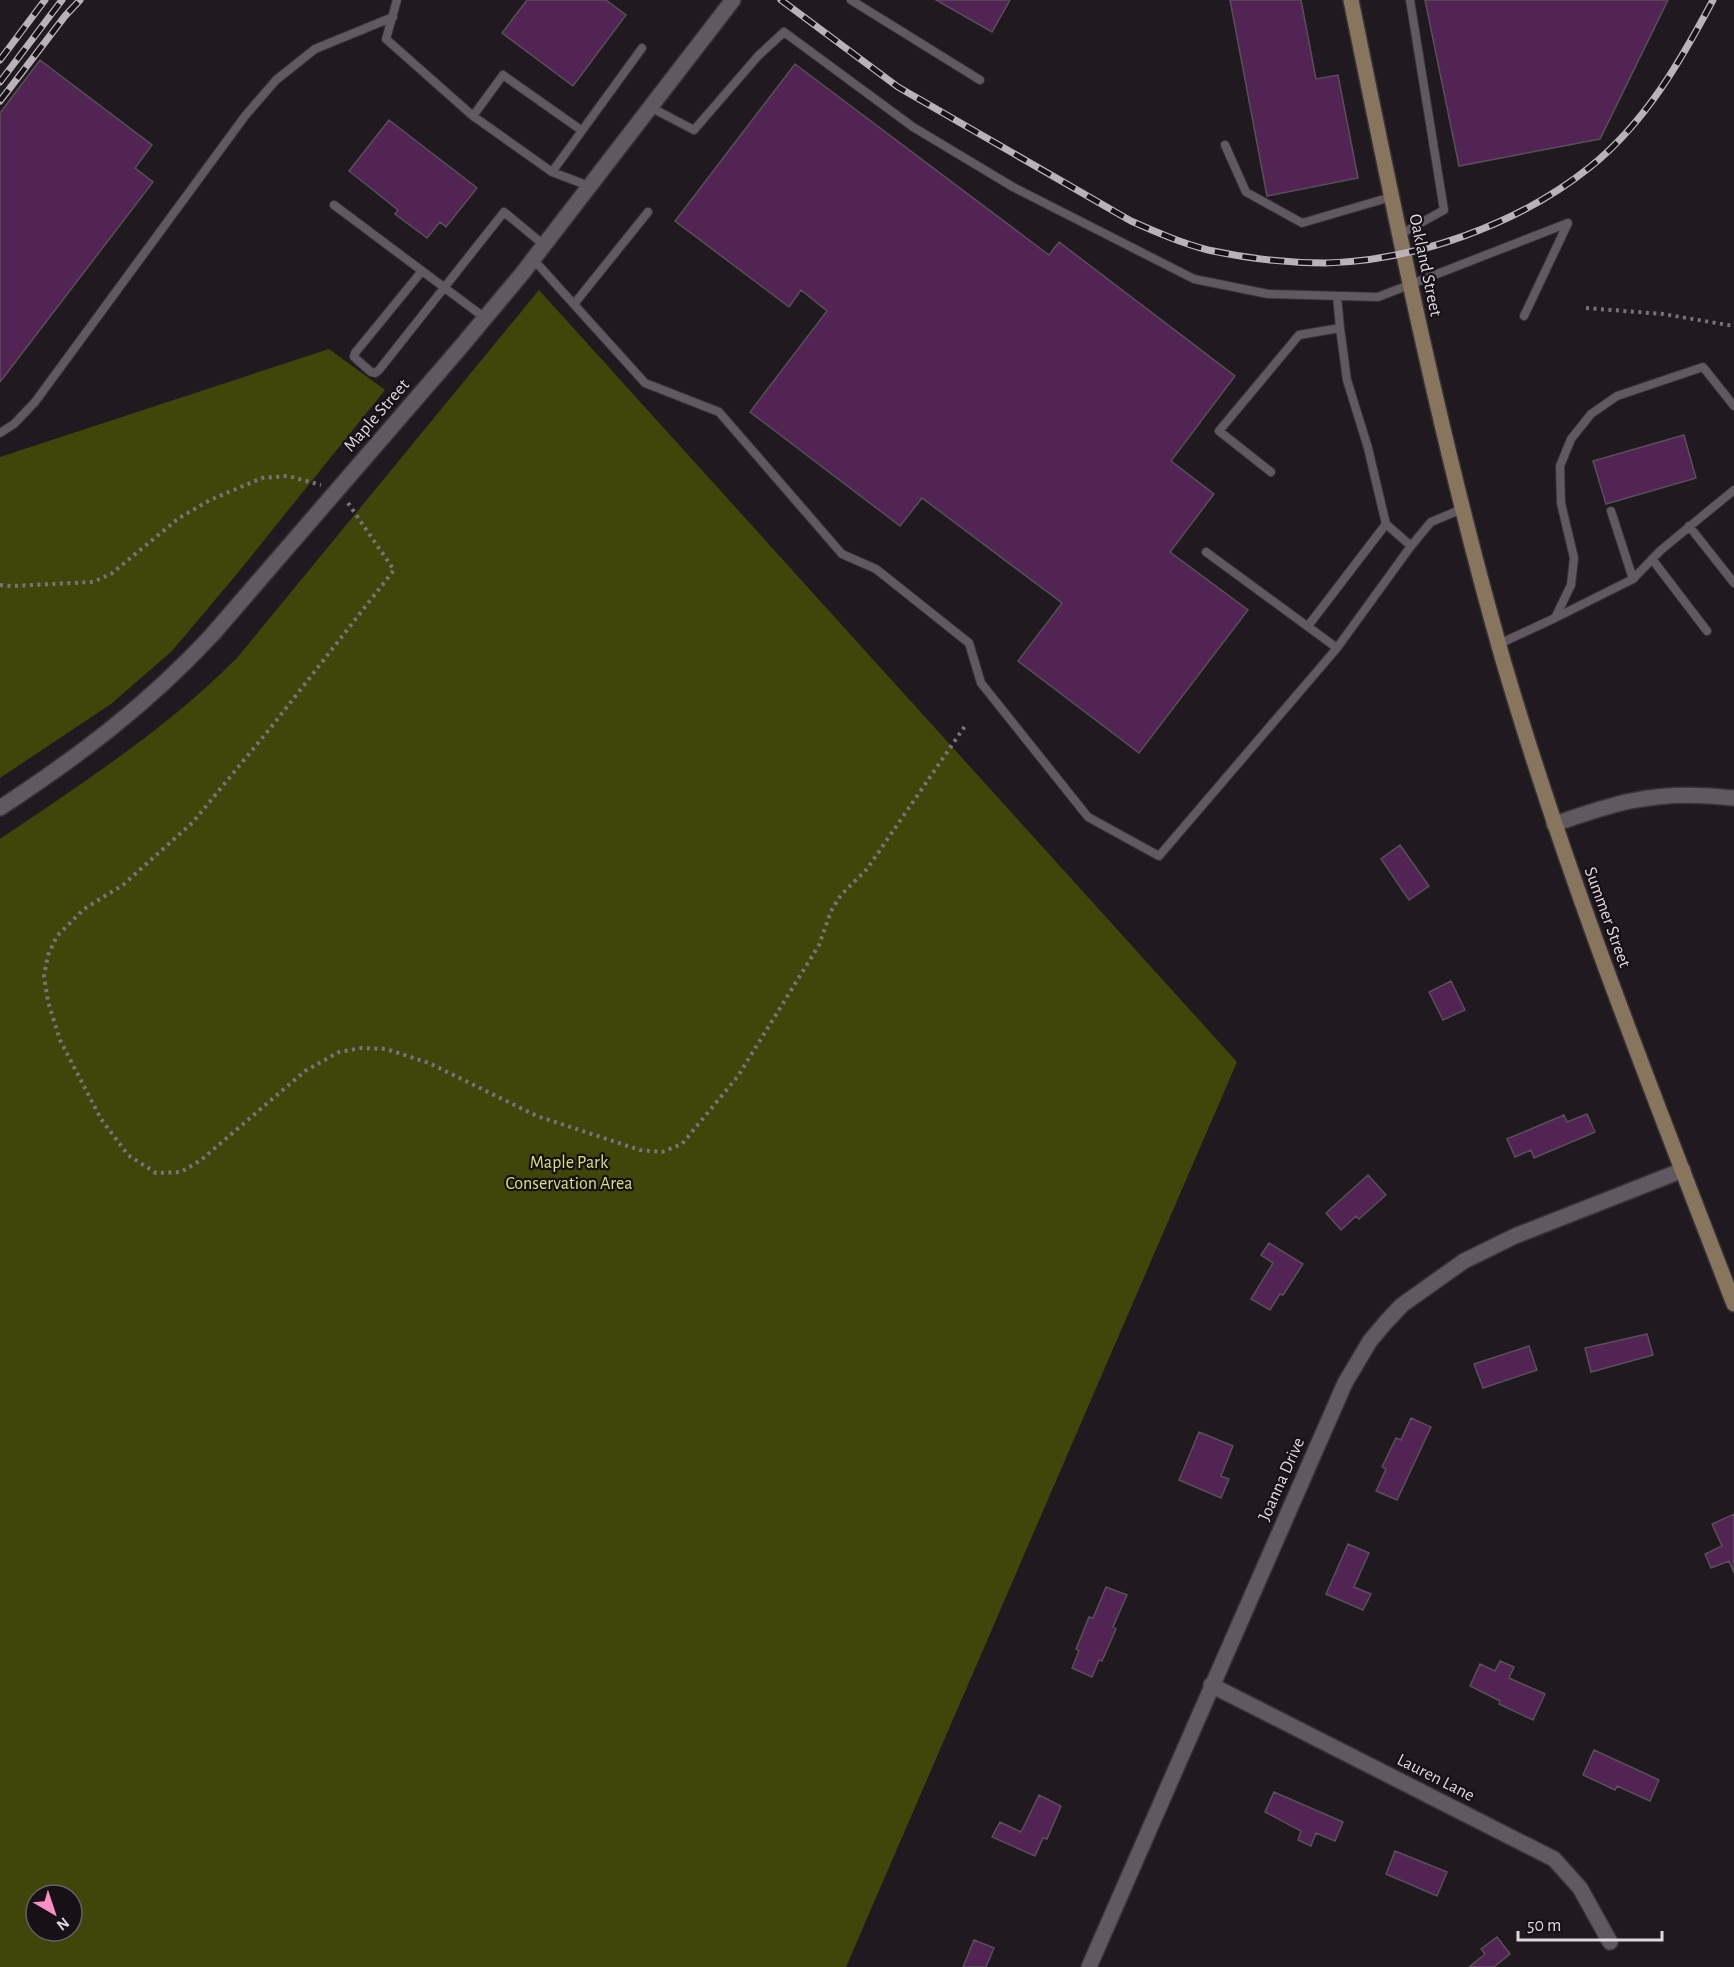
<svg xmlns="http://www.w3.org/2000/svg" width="1734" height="1967" font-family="'Alegreya Sans',sans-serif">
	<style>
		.green { fill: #404609; fill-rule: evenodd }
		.building { fill: #522454; stroke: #584f58; stroke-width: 1.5 }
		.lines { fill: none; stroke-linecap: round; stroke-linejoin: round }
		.service-casing { stroke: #383338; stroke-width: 10 }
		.minor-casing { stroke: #383338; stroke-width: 18 }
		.secondary-casing { stroke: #383338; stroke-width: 18 }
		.path { stroke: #797379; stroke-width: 4; stroke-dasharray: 3 4.5; stroke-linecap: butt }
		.service { stroke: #625862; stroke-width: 8 }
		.minor { stroke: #625862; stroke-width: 15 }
		.secondary { stroke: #87755d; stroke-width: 15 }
		.rail-casing { stroke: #b9b3b9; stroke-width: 7 }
		.rail { stroke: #171017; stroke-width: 4.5; stroke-dasharray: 14; stroke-linecap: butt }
		.labels { text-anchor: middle; stroke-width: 4.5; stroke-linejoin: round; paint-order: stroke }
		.street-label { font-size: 18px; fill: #ddd8dd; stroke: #171017 }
		.park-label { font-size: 18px; fill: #d4e17b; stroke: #171017 }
	</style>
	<rect width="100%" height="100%" fill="#201920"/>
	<path class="green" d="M 539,290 L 1237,1062 L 846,1967 L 0,1967 L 0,839 C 83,783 166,729 237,658 ZM 36,1895 L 72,1895 L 72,1931 L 36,1931 Z
		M 329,349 L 385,390 L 236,575 L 172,651 L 111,704 L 0,778 L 0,457 Z"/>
	<path class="building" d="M 527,0 L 606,0 L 626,15 L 573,86 L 502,33 Z
		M 936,0 L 1010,0 L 992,32 Z
		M 1230,0 L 1301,0 L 1316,79 L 1338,75 L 1358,178 L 1267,196 Z
		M 1425,0 L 1668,0 L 1600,139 L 1459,166 Z
		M 40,60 L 152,145 L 135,168 L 153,182 L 0,382 L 0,113 Z
		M 795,64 L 1049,255 L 1059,242 L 1235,376 L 1171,461 L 1214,494 L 1170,552 L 1248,610 L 1139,753 L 1018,661 L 1062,603 L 922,498 L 900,526 L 750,412 L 827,311 L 801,290 L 789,307 L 675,221 Z
		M 389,120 L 477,188 L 446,227 L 440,222 L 427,238 L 395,214 L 398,210 L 349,171 Z
		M 1684,435 L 1696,478 L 1606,504 L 1593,461 Z
		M 1400,845 L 1429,886 L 1409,900 L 1381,859 Z
		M 1451,981 L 1465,1010 L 1443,1020 L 1429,992 Z
		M 1587,1114 L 1595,1132 L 1534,1158 L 1531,1150 L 1515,1157 L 1507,1139 L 1564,1115 L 1567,1122 Z
		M 1368,1175 L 1386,1195 L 1359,1219 L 1356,1216 L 1341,1230 L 1326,1213 Z
		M 1269,1243 L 1303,1264 L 1283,1295 L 1280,1294 L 1270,1310 L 1251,1299 L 1273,1263 L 1261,1255 Z
		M 1647,1334 L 1653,1355 L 1591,1372 L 1585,1348 Z
		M 1529,1346 L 1537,1370 L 1483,1388 L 1474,1364 Z
		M 1411,1418 L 1431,1427 L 1397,1500 L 1376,1491 L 1386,1469 L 1382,1467 L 1396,1438 L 1401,1440 Z
		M 1199,1432 L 1233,1446 L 1221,1476 L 1229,1479 L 1221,1498 L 1179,1480 Z
		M 1734,1514 L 1734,1573 L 1729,1561 L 1711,1568 L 1705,1554 L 1722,1546 L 1712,1524 Z
		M 1348,1544 L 1369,1553 L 1354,1587 L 1371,1594 L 1363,1610 L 1326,1594 Z
		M 1106,1587 L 1127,1595 L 1113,1627 L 1116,1629 L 1102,1661 L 1099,1660 L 1092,1677 L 1072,1668 L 1079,1651 L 1076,1649 L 1089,1617 L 1093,1618 Z
		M 1500,1661 L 1514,1667 L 1509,1678 L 1545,1694 L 1533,1720 L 1499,1704 L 1500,1701 L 1470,1686 L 1480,1664 L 1495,1671 Z
		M 1594,1750 L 1659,1780 L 1650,1801 L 1617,1786 L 1615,1790 L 1583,1775 Z
		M 1274,1792 L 1343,1822 L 1335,1841 L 1316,1833 L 1311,1846 L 1298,1840 L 1301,1831 L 1265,1812 Z
		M 1039,1795 L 1061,1806 L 1047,1839 L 1043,1838 L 1035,1856 L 992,1837 L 1000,1822 L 1021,1832 Z
		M 1395,1851 L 1447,1872 L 1437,1896 L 1386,1874 Z
		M 1497,1937 L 1510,1954 L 1494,1967 L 1469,1967 L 1485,1954 L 1481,1949 Z
		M 974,1940 L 994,1948 L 986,1967 L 963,1967 Z"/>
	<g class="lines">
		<g class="service-casing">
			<path id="service" d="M 397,0 L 386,39 L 473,116 L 552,172 L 589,186
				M 851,0 L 980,80
				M 650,107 L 694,130 L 758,56 L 784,32 L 913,127 L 1013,187 L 1194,279 L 1268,294 L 1378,297 L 1568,223 L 1524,316
				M 473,116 L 503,75 L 581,130
				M 1225,145 L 1246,192 L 1302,223 L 1391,197
				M 552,172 L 642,48
				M 334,205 L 485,318
				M 1399,235 L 1444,210 L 1410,0
				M 533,259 L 645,383 L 719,412 L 842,554 L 876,569 L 969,643 L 981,683 L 1088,817 L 1159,856 L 1337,648 L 1411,546 L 1431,522 L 1462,509
				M 422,271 L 355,353 L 354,357 L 371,372 L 375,373 L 379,370 L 504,212 L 544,245
				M 574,304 L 648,212
				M 1340,328 L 1347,380 L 1368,448 L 1386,524 L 1411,546
				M 0,433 L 14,424 L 35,402 L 245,116 L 276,80 L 315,49 L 393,17
				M 1271,472 L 1219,431 L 1299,335 L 1340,328 L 1337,296
				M 1611,511 L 1633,579
				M 1689,526 L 1734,583
				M 1206,552 L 1337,648
				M 1652,559 L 1707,631
				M 1555,618 L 1571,585 L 1574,558 L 1561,503 L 1560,466 L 1571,439 L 1591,414 L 1617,396 L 1703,367 L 1734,406
				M 1308,626 L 1386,524
				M 1499,644 L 1555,618 L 1633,579 L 1661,550 L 1734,490"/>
		</g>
		<g class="minor-casing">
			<path id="minor" d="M 0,808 C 79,756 147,705 212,635 L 459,349 L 521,275 L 733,0
				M 1554,824 C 1579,816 1605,806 1631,801 C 1664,794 1700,794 1734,798
				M 1211,1685 L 1554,1859 L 1580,1888 L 1610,1942
				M 1089,1967 L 1345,1383 L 1370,1341 L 1386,1322 L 1402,1305 L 1464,1261 L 1515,1236 L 1683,1170"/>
		</g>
		<g class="secondary-casing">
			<path id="secondary" d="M 1351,0 C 1396,221 1441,443 1503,660 C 1567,879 1652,1091 1734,1304"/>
		</g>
		<path class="path" d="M 1586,308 L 1663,314 L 1734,326
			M 348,503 L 394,570 L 272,726 L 193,822 L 123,885 L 84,909 L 57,936 L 48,955 L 44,976 L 48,1002 L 60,1040 L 101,1119 L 128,1155 L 156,1173 L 181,1172 L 201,1160 L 305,1071 L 339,1052 L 361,1048 L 386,1049 L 429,1063 L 537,1116 L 640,1150 L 662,1152 L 682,1144 L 738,1076 L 819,945 L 831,911 L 841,895 L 867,869 L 965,726
			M 0,585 L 11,586 L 93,582 L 111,574 L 179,518 L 210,500 L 262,478 L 288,476 L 321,485"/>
		<use href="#service" class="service"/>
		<use href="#minor" class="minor"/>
		<use href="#secondary" class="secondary"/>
		<g class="rail-casing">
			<path id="rail" d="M 781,0 L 898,87 L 1131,221 C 1156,232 1181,243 1208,250 C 1245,258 1286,263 1325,263 C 1416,261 1519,224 1590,167 C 1645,123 1680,62 1713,0
				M 0,60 L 45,0
				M 0,82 L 62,0
				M 0,101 L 65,16 L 80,0"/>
		</g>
		<use href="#rail" class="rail"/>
	</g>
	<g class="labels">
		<g class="street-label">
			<text transform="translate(1426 265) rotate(78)" y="6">Oakland Street</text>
			<text transform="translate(376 415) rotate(-49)" y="6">Maple Street</text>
			<text transform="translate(1608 917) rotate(70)" y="6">Summer Street</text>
			<text transform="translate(1281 1479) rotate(-66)" y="6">Joanna Drive</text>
			<text transform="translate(1436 1777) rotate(27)" y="6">Lauren Lane</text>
		</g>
		<g class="park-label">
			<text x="569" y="1168">Maple Park<tspan x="569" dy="21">Conservation Area</tspan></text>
		</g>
	</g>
	<g transform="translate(54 1913) rotate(141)"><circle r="28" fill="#171017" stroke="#666066" stroke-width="1.5"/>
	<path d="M0-4.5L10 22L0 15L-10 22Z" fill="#fb8fc4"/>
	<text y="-9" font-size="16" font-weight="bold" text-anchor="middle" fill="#ddd8dd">N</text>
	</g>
	<path d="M1518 1931v9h144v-9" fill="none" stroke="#ddd8dd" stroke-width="3"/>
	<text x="1527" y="1931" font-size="18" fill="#ddd8dd" stroke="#171017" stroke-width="4.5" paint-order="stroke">50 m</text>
</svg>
